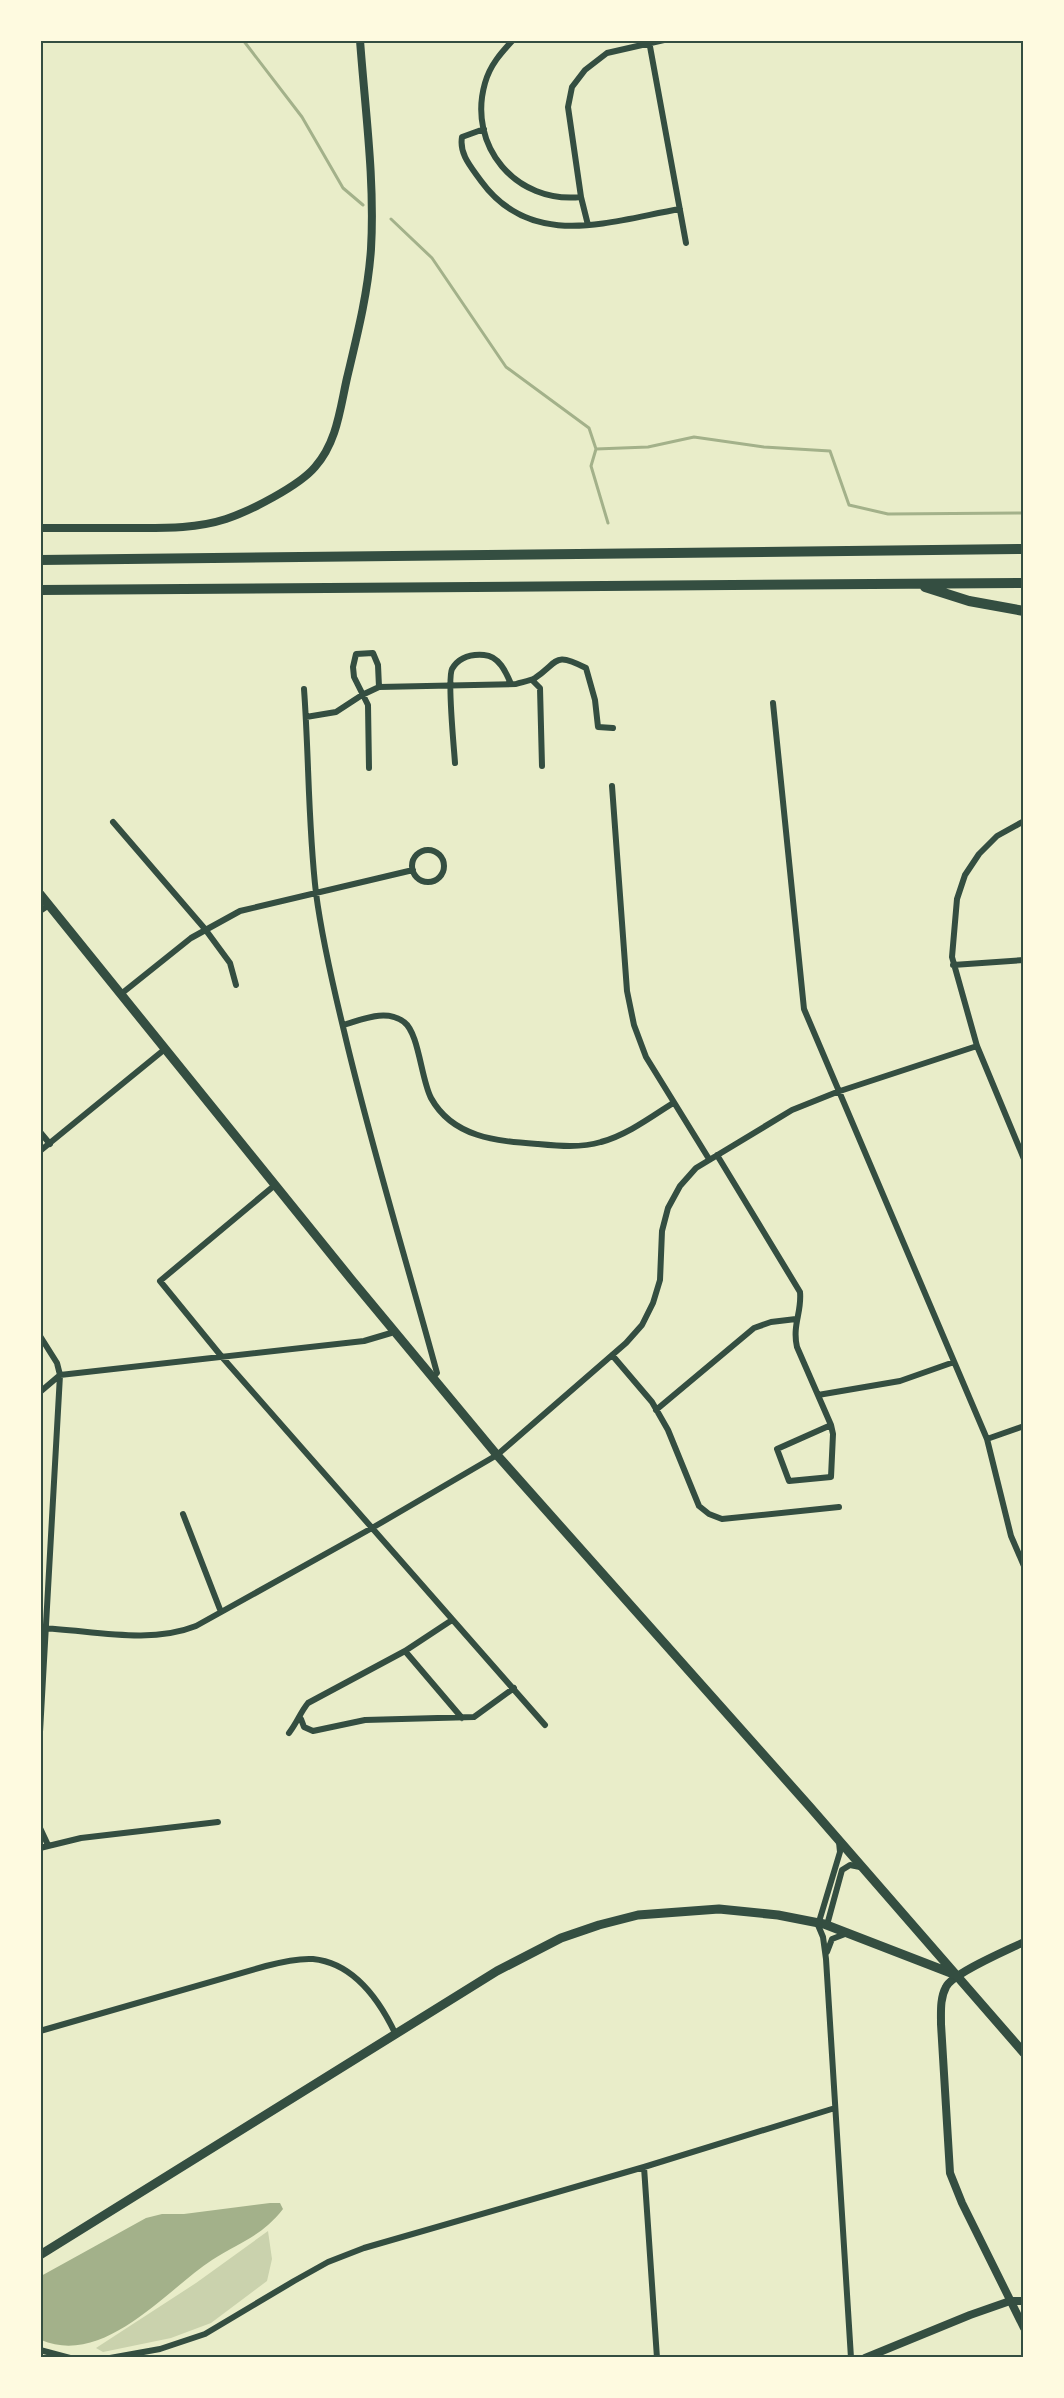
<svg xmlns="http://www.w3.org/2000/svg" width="1064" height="2398" font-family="'Source Sans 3',sans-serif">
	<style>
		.green { fill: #cad2ad }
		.water { fill: #a3b18a }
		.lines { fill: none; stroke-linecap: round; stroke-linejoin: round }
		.stream { stroke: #a3b18a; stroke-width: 3 }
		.minor { stroke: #344e41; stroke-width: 6 }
		.tertiary { stroke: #344e41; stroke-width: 8 }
		.secondary { stroke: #344e41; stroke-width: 8 }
		.primary { stroke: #344e41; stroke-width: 9 }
		.motorway { stroke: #344e41; stroke-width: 10 }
		.neatline { fill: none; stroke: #344e41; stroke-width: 2 }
	</style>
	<rect width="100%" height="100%" fill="#e9edc9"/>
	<path class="green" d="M 268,2231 L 272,2259 L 267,2281 L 211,2323 L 171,2338 L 103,2352 L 96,2348 L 196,2283 Z"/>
	<path class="water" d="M 270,2203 L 280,2203 L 283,2209 C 261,2237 240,2242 212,2260 C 165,2291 104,2367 41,2340 L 41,2276 L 146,2218 L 162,2214 L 184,2214 Z"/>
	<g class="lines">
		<path class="stream" d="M 243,40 L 302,117 L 343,188 L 363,205
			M 391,219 L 432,258 L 506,367 L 589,428 L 596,449 L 648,447 L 694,437 L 764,447 L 830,451 L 849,505 L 888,514 L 1024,513
			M 596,449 L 591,466 L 608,523"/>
		<path class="minor" d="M 513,40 C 501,53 490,65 485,83 C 467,146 516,204 581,197
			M 649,41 L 686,243
			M 484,129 L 462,137 C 459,154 471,167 481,181 C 532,251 610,221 680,209
			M 588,225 L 581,197 L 568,107 L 572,87 L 585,70 L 607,53 L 664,40
			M 532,680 L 540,688 L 542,766
			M 304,689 C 309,757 308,825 316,893 C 322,939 333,986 344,1031 C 371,1146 406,1259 437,1373 L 433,1377
			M 773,703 L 804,1009 L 987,1439 L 1011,1536 L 1024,1566
			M 306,717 L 336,712 L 362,695 L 379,687 L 516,684 C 522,682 530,681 535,678 C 559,662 553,651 586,668 L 595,700 L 598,727 L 613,728
			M 455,763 C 454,747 447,679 452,669 C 459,657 471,654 484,655 C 499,656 506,672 511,684
			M 369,768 L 368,705 L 354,677 L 353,667 L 356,654 L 373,653 L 378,665 L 379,687
			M 612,786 L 627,991 L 634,1025 L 646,1057 L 709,1159
			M 1024,821 L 997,836 L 979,854 L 965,875 L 957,899 L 952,957 L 977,1046 L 1024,1159
			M 113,822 L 205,929 L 230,963 L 236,985
			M412 866a16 16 0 1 1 32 0a16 16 0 1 1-32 0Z
			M 40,911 L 49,905
			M 953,965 L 1024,960
			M 121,994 L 191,938 L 240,911 L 413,870
			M 343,1025 C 361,1020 386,1008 404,1022 C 419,1033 421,1079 431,1098 C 453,1138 497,1141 538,1144 C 559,1146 581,1148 601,1142 C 627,1135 651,1117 673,1103
			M 40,1132 L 50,1144
			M 40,1151 L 165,1049
			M 717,1155 L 800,1292 C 802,1312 792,1325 797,1347 L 831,1425 L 833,1434 L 831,1477 L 789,1481 L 777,1449 L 831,1425
			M 275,1185 L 160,1281 L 222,1357 L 545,1725
			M 40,1336 L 57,1363 L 60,1375 L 40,1732
			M 612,1355 L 652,1402 L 668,1430 L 699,1506 L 709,1514 L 722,1519 L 839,1507
			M 40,1392 L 60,1375 L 364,1341 L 391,1333 L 394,1330
			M 818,1395 L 900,1381 L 954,1362
			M 656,1410 L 754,1328 L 771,1322 L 796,1319
			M 987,1439 L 1024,1426
			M 183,1514 L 221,1612
			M 40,1628 C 91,1630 148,1645 196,1626 L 372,1528 L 497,1455 L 626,1343 L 642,1325 L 653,1303 L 660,1280 L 662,1231 L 668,1208 L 680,1186 L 696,1168 L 792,1110 L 837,1092 L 977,1046
			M 405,1651 L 462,1718
			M 301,1719 L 304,1727 L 313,1731 L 365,1720 L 474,1717 L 514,1688
			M 289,1733 C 298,1721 300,1713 308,1703 L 405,1651 L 452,1620
			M 40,1828 L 48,1845
			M 839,1842 L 840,1852 L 818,1925 L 823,1937 L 826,1959 L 851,2358
			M 40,1848 L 81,1838 L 218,1822
			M 827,1925 L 842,1870 L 850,1865 L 860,1867
			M 827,1952 L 832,1939 L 845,1934
			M 40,2031 L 266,1966 C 281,1962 297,1958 313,1959 C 354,1963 380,2001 396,2035
			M 644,2167 L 657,2358
			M 40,2350 L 70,2358
			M 110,2358 L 160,2349 L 205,2334 L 294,2281 L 328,2262 L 364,2248 L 644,2167 L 835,2108"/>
		<path class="tertiary" d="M 40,528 C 71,528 101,528 131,528 C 163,528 195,529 226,519 C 250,511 299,486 315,467 C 337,442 340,409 347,378 C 357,336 368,293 371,249 C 375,180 365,109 360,40
			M 1024,1942 C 1008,1950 953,1973 946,1987 C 940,1998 941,2011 941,2024 L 950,2173 L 962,2203 L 1024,2328"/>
		<path class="secondary" d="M 865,2358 L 970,2315 L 1010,2301 L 1024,2301"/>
		<path class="primary" d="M 40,894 L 351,1279 L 497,1455 L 810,1807 L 1024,2053
			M 40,2255 L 497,1971 L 561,1938 L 599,1925 L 638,1915 L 719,1909 L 778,1915 L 824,1924 L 956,1975"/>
		<path class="motorway" d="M 40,560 L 1024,549
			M 925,587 L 969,601 L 1024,611
			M 40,590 L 1024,583"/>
	</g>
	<rect width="1064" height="2398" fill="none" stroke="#fefae0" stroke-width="84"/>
	<rect x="42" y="42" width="980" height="2314" class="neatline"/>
</svg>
